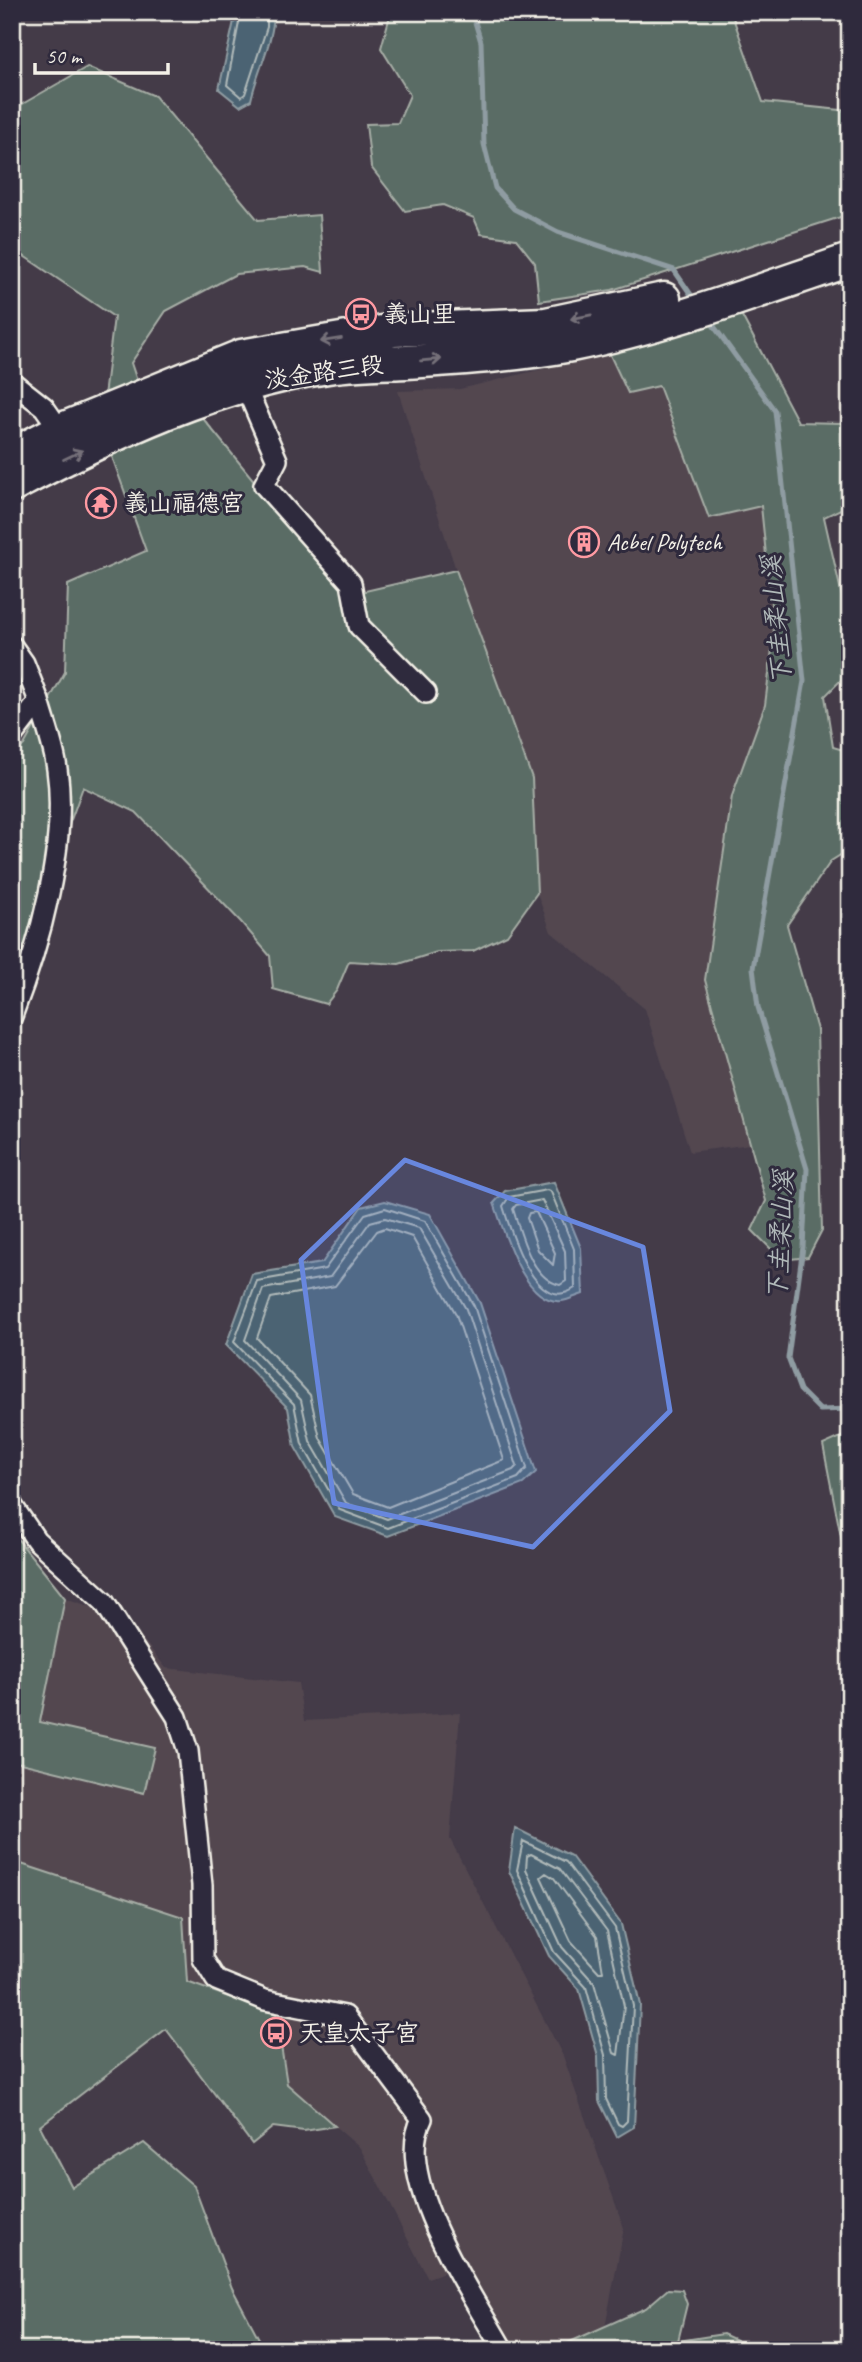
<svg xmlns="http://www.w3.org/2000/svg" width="862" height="2362" font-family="Caveat,'LXGW WenKai TC',sans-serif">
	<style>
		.built { fill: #524750 }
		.green { fill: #5a6c65; stroke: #a7aea6; stroke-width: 2 }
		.water { fill: #4b6473; stroke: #8f9ca2; stroke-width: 2 }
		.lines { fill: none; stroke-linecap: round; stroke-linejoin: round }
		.shore { stroke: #b0b9b9; stroke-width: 2 }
		.stream { stroke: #8f9ca2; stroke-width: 5 }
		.street-casing { stroke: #f4f1e8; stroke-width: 24 }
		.primary-casing { stroke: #f4f1e8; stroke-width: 37 }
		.street { stroke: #2f2a3d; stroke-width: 19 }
		.primary { stroke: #2f2a3d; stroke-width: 32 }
		.oneway { stroke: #747079 }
		.marked { fill: #6887de; fill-opacity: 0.2; stroke: #6887de; stroke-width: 5; stroke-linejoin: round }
		.labels { text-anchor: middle; stroke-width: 6; stroke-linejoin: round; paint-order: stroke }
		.poi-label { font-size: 24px; fill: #f4f1e8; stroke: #2f2a3d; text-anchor: start }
		.street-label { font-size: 24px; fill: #f4f1e8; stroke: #2f2a3d }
		.water-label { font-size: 26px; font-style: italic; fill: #b0b9b9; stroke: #2f2a3d }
	</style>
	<rect width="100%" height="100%" fill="#443b48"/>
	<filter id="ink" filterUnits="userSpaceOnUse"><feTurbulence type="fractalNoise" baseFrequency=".0143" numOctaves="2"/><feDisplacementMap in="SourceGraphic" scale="14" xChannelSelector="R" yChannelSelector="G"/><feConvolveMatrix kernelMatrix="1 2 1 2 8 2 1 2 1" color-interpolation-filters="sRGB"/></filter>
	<g filter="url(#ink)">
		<path class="built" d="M 609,353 L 628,393 L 659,386 L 709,518 L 761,506 L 774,633 L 765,705 L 732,796 L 705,980 L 751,1144 L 690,1152 L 645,1009 L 551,932 L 537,893 L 532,778 L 456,570 L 398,391 L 460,389 Z
			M 65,1598 L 126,1618 L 166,1668 L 298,1683 L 304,1721 L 460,1713 L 450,1839 L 563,2056 L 624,2228 L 605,2327 L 552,2350 L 513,2350 L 466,2264 L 428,2278 L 360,2148 L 287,2085 L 275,2014 L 187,1982 L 183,1917 L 12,1861 L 12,1761 L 143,1793 L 155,1749 L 40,1722 Z"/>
		<path class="green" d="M 391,12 L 731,12 L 763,102 L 850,111 L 850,214 L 612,290 L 539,301 L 535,263 L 516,239 L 481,234 L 474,218 L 443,205 L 405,211 L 371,167 L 366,124 L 398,123 L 410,95 L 381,48 Z
			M 87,67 L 155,96 L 258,220 L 319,215 L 323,272 L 305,267 L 236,274 L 166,311 L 131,363 L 137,381 L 104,396 L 114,317 L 12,248 L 12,110 Z
			M 741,314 L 798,422 L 843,423 L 845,507 L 824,517 L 850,631 L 850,671 L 825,696 L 833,747 L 850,752 L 850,849 L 831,861 L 787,925 L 817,1030 L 822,1230 L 808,1257 L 782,1260 L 752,1230 L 766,1201 L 705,980 L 732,796 L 765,705 L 774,633 L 761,506 L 709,518 L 659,386 L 628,393 L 609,353 Z
			M 201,416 L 337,582 L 361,592 L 456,570 L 532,778 L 537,893 L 507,935 L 473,951 L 437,952 L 399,964 L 349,961 L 337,990 L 326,1004 L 273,989 L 270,956 L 241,922 L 136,812 L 83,787 L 12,981 L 12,755 L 24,745 L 65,672 L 68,585 L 146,551 L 111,454 L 158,430 Z
			M 850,1433 L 850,1583 L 823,1445 Z
			M 12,1532 L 65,1598 L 40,1722 L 155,1748 L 144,1793 L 12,1761 Z
			M 12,1861 L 183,1917 L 187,1982 L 276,2014 L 287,2084 L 335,2126 L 304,2131 L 273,2127 L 252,2144 L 166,2029 L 40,2126 L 72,2187 L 144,2143 L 194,2186 L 232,2288 L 265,2350 L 12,2350 Z
			M 668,2289 L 682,2290 L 687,2304 L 678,2341 L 723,2334 L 736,2340 L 740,2350 L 552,2350 L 646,2308 Z"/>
		<path class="water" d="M 236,12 L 274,12 C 274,40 257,72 251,100 L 240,106 L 219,89 Z
			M 554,1182 L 581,1248 L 583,1294 C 576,1296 569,1300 562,1301 C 523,1305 504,1230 494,1203 L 505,1191 Z
			M 385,1201 L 430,1214 L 480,1303 L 536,1472 L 523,1484 L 388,1536 L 335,1517 L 295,1447 L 288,1408 L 226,1345 L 252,1274 L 322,1263 L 361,1207 Z
			M 515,1828 L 571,1856 L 621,1924 L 640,2005 L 634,2127 L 617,2137 L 599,2101 L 598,2056 L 579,1989 L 549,1956 L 509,1871 Z"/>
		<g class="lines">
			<path class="shore" d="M 241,12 L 227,85 L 241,97 L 245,94 L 267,27 L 267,12
				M 547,1190 L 551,1192 L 574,1249 L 575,1288 C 535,1316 511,1232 503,1206 L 509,1197 Z
				M 542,1200 L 565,1251 L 566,1281 L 560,1285 C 531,1279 521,1233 513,1209 L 516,1205 Z
				M 385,1208 L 425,1221 L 474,1306 L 527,1468 L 518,1478 L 388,1528 L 340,1510 L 302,1444 L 294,1404 L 234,1342 L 257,1281 L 325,1269 L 365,1214 Z
				M 536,1212 L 555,1253 L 553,1265 L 538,1250 L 527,1218 L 529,1213 Z
				M 385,1218 L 419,1228 L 466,1309 L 517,1466 L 513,1470 L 387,1519 L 346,1503 L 310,1441 L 301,1400 L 245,1340 L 263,1289 L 330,1277 L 370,1222 Z
				M 385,1228 L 412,1237 L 456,1314 L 504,1460 L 388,1507 L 353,1494 L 320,1438 L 310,1395 L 257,1338 L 271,1298 L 335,1286 L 377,1231 Z
				M 523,1841 L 566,1862 L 615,1928 L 633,2006 L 627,2121 L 622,2126 L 618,2124 L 606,2099 L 605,2055 L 586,1987 L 554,1952 L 517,1870 Z
				M 531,1854 L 560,1869 L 607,1931 L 624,2006 L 618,2055 L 614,2053 L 594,1983 L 562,1947 L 526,1869 L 527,1856 Z
				M 546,1873 L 554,1878 L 597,1936 L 603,1972 L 599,1972 L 571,1941 L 541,1877 Z"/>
			<path class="stream" d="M 472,12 L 481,42 L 484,144 L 495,188 L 514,209 L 558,232 L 674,270 L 696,302
				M 708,318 L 775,411 L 804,681 L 753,968 L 758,1007 L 807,1169 L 803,1247 L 788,1358 L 800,1390 L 820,1410 L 850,1409"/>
			<g class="street-casing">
				<path id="street" d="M 12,382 L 44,407 L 60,430
					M 244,383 L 277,460 L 264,485 L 351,583 L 359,626 L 426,693
					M 12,646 L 24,663 L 39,701 L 12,736
					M 12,1016 C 39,946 68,844 57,769 C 54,746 45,723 39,701
					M 12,1505 L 36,1540 L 104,1602 L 177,1717 L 188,1751 L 202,1885 L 203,1959 L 216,1980 L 265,2000 L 345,2016 L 422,2119 C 391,2177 473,2296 503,2350"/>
			</g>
			<g class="primary-casing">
				<path id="primary" d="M 12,455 L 60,430 L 241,356 L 394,330 L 546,324 L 664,299
					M 12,486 C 112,433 216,384 328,367 C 354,363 381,363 407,362 C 462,359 518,355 571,345 C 666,326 758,291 850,260"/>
			</g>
			<use href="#street" class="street"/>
			<use href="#primary" class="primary"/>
		</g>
		<defs><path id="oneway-shaft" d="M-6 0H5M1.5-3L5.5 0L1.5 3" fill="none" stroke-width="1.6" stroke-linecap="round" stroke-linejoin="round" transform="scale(1.75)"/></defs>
		<g class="oneway">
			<use href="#oneway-shaft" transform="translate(581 317) rotate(169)"/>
			<use href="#oneway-shaft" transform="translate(331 340) rotate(171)"/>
			<use href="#oneway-shaft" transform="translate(431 360) rotate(-5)"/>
			<use href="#oneway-shaft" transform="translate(73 455) rotate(-25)"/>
		</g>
	</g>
	<path class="marked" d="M 405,1160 L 643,1247 L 670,1411 L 533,1547 L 334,1503 L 301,1260 Z"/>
	<defs>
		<g id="bus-ring" transform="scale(1.575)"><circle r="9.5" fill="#2f2a3d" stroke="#ff9aa2" stroke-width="1.5"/><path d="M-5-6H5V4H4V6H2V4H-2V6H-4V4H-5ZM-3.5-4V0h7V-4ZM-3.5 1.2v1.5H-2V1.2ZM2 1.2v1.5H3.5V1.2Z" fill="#ff9aa2"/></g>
		<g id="temple-ring" transform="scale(1.575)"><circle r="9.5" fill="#2f2a3d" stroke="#ff9aa2" stroke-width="1.5"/><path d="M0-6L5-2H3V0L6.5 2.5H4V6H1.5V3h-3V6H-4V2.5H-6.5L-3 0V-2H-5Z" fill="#ff9aa2"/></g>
		<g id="building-ring" transform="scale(1.575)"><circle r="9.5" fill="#2f2a3d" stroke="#ff9aa2" stroke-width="1.5"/><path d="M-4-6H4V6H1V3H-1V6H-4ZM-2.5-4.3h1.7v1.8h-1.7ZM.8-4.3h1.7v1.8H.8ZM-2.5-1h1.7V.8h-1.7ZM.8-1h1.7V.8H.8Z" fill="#ff9aa2"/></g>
	</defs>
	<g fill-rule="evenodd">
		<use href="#bus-ring" x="361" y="314"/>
		<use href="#temple-ring" x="101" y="503"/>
		<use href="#building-ring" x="584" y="542"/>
		<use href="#bus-ring" x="276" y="2033"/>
	</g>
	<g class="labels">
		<g class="poi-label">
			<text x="384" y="322">義山里</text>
			<text x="124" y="511">義山福德宮</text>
			<text x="607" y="550">Acbel Polytech</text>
			<text x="299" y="2041">天皇太子宮</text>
		</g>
		<g class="street-label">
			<text transform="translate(324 372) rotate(-8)" y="8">淡金路三段</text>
		</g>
		<g class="water-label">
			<text transform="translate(776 620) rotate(-95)" y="9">下圭柔山溪</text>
			<text transform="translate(780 1235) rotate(-87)" y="9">下圭柔山溪</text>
		</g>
	</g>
	<rect width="862" height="2362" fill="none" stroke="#2f2a3d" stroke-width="42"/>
	<rect x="21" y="21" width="820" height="2320" fill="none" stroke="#f4f1e8" stroke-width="2.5" filter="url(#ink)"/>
	<path d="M35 63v10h133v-10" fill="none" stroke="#f4f1e8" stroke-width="3.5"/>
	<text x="46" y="63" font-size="21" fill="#f4f1e8" stroke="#2f2a3d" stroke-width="5" paint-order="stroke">50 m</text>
</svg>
